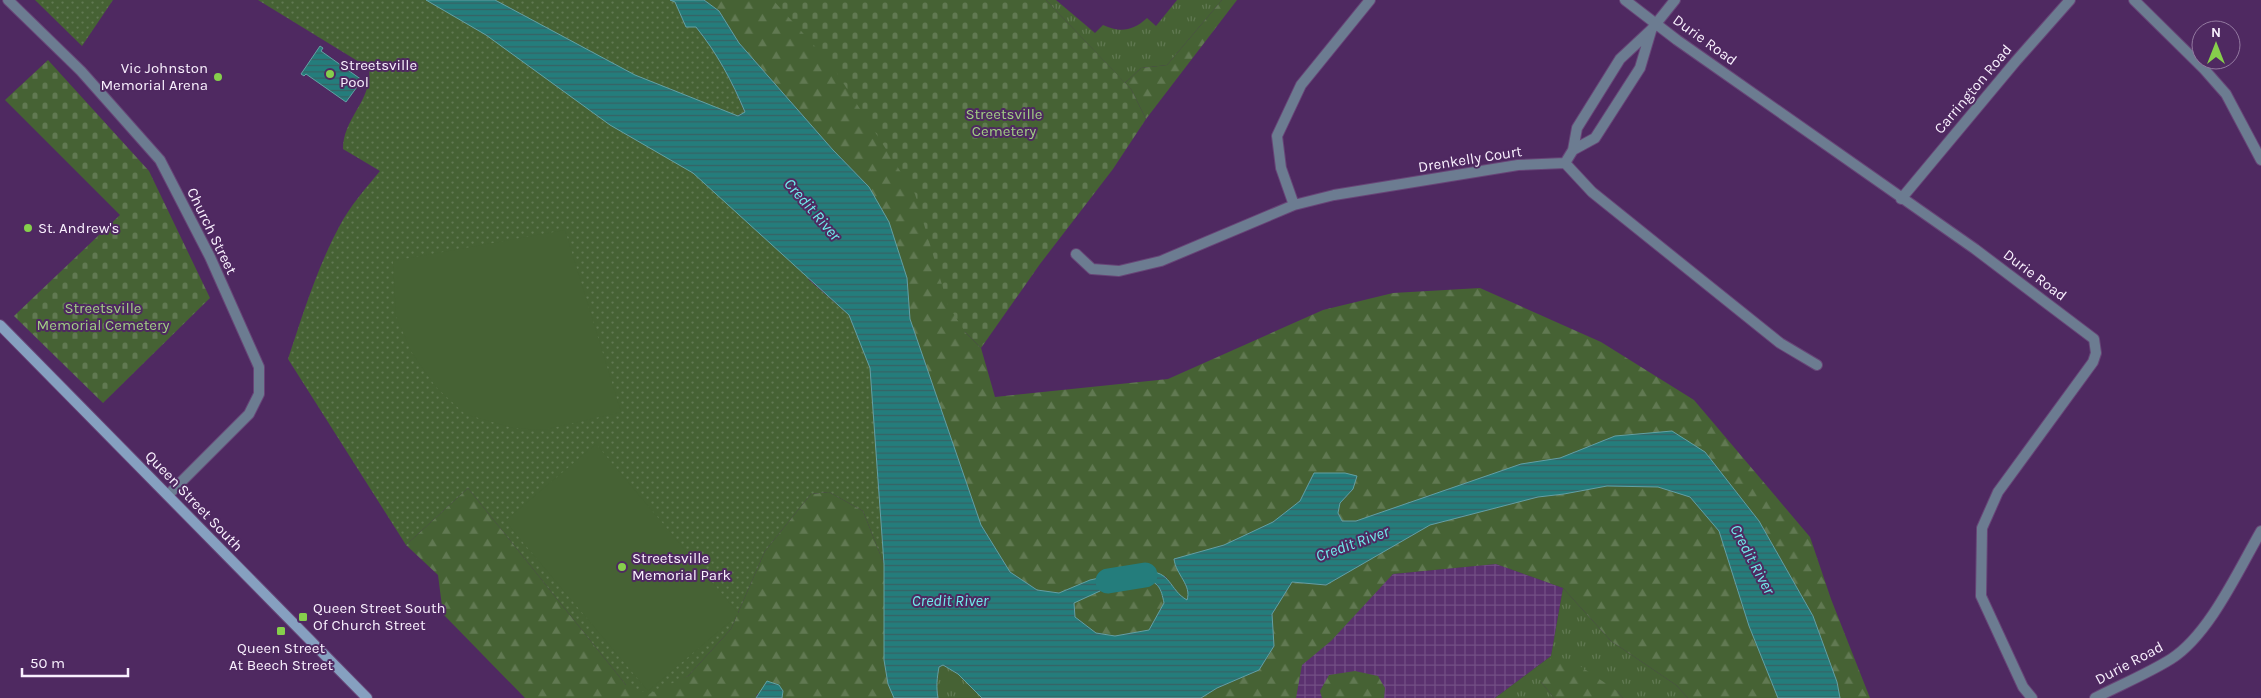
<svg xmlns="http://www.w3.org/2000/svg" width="2261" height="698" font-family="Karla,sans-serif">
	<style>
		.industrial { fill: url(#industrial-grid) }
		.grass { fill: url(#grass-tufts) }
		.forest { fill: url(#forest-firs) }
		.cemetery { fill: url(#cemetery-stones) }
		.park { fill: url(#park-dots) }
		.pitch { fill: #466234 }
		.water { fill: url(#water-rules); stroke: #64a0a3 }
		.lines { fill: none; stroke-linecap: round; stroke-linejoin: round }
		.river { stroke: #247d7c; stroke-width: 25 }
		.minor-casing { stroke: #674577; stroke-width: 12 }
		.secondary-casing { stroke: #674577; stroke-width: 12 }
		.minor { stroke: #6c7c91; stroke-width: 10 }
		.secondary { stroke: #86a0c0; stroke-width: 10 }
		.poi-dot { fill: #86cf4c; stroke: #4f2961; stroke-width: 2 }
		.labels { text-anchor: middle; stroke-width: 4; stroke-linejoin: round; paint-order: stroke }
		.street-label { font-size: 15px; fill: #f9f0fe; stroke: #4f2961 }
		.poi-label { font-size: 15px; fill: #f9f0fe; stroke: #4f2961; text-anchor: start }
		.park-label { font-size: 15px; fill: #a1ce84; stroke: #4f2961 }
		.water-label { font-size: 16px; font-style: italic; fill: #70edeb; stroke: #4f2961 }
	</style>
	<defs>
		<pattern id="industrial-grid" width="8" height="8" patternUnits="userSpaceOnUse" patternTransform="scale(1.25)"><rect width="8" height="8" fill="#5b316f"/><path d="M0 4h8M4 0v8" fill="none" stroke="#734f85"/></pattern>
		<pattern id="grass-tufts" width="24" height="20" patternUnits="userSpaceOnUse" patternTransform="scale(1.25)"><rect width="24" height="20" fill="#466234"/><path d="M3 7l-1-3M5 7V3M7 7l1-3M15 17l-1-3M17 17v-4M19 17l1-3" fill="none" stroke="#617952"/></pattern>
		<pattern id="forest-firs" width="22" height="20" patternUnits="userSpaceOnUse" patternTransform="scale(1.25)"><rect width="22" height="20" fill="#466234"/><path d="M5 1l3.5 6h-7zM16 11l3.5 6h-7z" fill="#617952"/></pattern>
		<pattern id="cemetery-stones" width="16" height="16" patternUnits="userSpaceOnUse" patternTransform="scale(1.25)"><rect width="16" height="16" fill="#466234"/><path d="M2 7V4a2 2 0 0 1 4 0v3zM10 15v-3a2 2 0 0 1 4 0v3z" fill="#617952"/></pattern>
		<pattern id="park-dots" width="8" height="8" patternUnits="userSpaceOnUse" patternTransform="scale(1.25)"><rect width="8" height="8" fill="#466234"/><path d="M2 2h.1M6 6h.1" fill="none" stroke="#617952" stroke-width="1.8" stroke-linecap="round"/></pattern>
		<pattern id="water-rules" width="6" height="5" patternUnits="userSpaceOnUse" patternTransform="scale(1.25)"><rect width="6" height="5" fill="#247d7c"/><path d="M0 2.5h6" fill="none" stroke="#386264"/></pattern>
	</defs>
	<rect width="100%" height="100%" fill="#4f2961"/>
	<path class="industrial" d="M 1496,564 L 1563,588 L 1551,656 L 1495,698 L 1259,698 L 1393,574 Z"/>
	<path class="grass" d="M 1046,0 L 1056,0 L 1095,33 L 1103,25 C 1120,33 1133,31 1147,18 L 1156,26 L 1177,0 L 1222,0 L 1167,65 L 1141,68 L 1125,83 Z
		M 1563,588 L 1611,641 L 1676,685 L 1688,698 L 1623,698 L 1617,691 L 1541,682 L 1554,698 L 1495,698 L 1551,656 Z
		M 943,665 L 958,674 L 982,698 L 938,698 C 936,687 937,678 939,667 Z"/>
	<path class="forest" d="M 704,0 L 904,0 L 965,332 L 981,348 L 995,397 L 1168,379 L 1323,310 L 1393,293 L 1480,288 L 1601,342 L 1694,400 L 1810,537 L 1831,599 L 1870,698 L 1840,698 L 1837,682 L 1813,616 L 1759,521 L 1705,452 L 1615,436 L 1560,458 L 1521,464 L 1356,521 L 1342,521 L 1338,513 L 1340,503 L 1353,489 L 1314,473 L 1300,501 L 1273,522 L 1224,545 L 1175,559 C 1176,574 1192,585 1187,600 L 1180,596 L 1165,576 L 1144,578 C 1159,583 1161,588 1164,603 L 1149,630 L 1115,636 L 1096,633 L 1075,617 L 1074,602 L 1100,591 L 1102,577 L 1059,593 L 1037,590 L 1010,572 L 981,525 L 910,319 L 907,278 L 869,187 L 833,150 L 739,43 L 719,11 Z
		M 1222,0 L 1237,0 L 1146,119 L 1131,89 L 1125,83 L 1141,68 L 1167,65 Z
		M 1607,486 L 1658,487 L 1690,497 L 1719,531 L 1749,626 L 1778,698 L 1688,698 L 1676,685 L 1611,641 L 1563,588 L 1496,564 L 1393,574 L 1331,641 L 1302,665 L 1296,698 L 1201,698 L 1217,688 L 1259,670 L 1274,646 L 1272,614 L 1292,582 L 1326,585 L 1430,525 L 1538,497 L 1564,494 Z
		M 468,488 L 626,685 L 671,682 L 688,676 L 731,629 L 765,551 L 811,494 L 829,492 L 863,511 L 884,564 L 884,660 L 888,684 L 894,698 L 782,698 L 783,691 L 757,694 L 756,698 L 525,698 L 443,614 L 438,575 L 406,545 Z
		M 1551,656 L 1571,660 L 1617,691 L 1623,698 L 1554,698 L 1541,682 Z
		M 1355,671 L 1378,676 L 1385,688 L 1384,698 L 1322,698 L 1320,691 L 1329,675 Z"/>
	<path class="cemetery" d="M 773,0 L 1046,0 L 1131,89 L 1146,119 L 1113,169 L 1040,264 L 981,348 L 965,332 L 948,305 L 915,194 L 831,64 Z
		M 48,60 L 149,171 L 210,298 L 103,403 L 14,316 L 120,215 L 5,100 Z"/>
	<path class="park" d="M 35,0 L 113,0 L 82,46 Z
		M 258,0 L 670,0 L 675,2 L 686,27 L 696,27 C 717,53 732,81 745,113 L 738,115 L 809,280 L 849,315 L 870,368 L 884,564 L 863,511 L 829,492 L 811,494 L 765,551 L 731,629 L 688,676 L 649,694 L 626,685 L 468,488 L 406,545 L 288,359 C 303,314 317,268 339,227 C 350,206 365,189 380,171 L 343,149 C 343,118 373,100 369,68 Z"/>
	<path class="pitch" d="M 565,230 L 621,412 L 543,430 L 513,428 L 465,414 L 436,387 L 412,353 L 396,316 L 393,261 Z
		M 596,444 L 739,614 L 648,691 L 505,521 Z"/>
	<path class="water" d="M 426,0 L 495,0 L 635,75 L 738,116 L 745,112 C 732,81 717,53 696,27 L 686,27 L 675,2 L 670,0 L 704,0 L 719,11 L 739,43 L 833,150 L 869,187 L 889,222 L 907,278 L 910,319 L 981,525 L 1010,572 L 1037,590 L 1059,593 L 1090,580 L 1108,576 L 1107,585 L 1100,591 L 1074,603 L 1075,617 L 1096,633 L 1115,636 L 1149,630 L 1164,603 C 1161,588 1159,583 1144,578 L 1146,572 C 1171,570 1169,590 1187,600 C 1192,585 1176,575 1174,559 L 1224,545 L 1273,522 L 1300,501 L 1314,473 L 1345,473 L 1357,476 L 1353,489 L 1340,503 L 1338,513 L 1342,521 L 1356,521 L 1521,464 L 1560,458 L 1615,436 L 1672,431 L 1705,452 L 1759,521 L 1813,616 L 1837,682 L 1840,698 L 1778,698 L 1749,626 L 1719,531 L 1690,497 L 1658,487 L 1607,486 L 1564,494 L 1538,497 L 1430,525 L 1326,585 L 1292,582 L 1272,614 L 1274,646 L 1259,670 L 1217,688 L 1201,698 L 982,698 L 958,674 L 943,665 L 939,667 C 937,678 936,687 938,698 L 894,698 L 888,684 L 884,660 L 884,564 L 870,368 L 849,315 L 693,173 L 610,125 L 486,35 Z
		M 320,46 L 323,48 L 321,51 L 362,80 L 346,102 L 306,74 L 304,76 L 301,74 Z
		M 767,681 L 779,685 L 783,691 L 782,698 L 756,698 Z"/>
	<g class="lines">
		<path class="river" d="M 1108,581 L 1145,575"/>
		<g class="minor-casing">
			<path id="minor" d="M 8,0 L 81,71 L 160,160 L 210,257 L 259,367 L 259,394 L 249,414 L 168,495
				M 1625,0 L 1677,40 L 1975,249 L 2094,339 L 2096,353 L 2093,362 L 1998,492 L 1982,528 L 1981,596 L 2023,687 L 2032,698
				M 2134,0 L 2204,69 L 2226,94 L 2261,160
				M 1573,150 L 1595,138 L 1640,68 L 1651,31
				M 1565,163 L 1573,150 L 1577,128 L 1620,59 L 1651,30 L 1675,0
				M 1901,199 L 2016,61 L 2070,0
				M 1294,205 L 1281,168 L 1277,136 L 1301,85 L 1370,0
				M 1076,254 L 1092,269 L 1119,271 L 1161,261 L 1294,205 L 1334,195 L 1518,165 L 1565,163 L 1592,192 L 1780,343 L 1817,365
				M 2095,698 C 2120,685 2147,674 2171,659 C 2209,635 2238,571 2261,531"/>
		</g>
		<g class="secondary-casing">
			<path id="secondary" d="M 0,325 L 367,698"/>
		</g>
		<use href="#minor" class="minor"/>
		<use href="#secondary" class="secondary"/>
	</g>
	<g class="poi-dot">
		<circle cx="330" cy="74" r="5"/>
		<circle cx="218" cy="77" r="5"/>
		<circle cx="28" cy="228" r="5"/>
		<circle cx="622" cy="567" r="5"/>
		<rect x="298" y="612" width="10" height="10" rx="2.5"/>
		<rect x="276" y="626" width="10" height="10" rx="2.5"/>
	</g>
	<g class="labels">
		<g class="street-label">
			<text transform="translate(1705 40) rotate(36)" y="5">Durie Road</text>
			<text transform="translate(1973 89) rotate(-50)" y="5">Carrington Road</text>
			<text transform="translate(1470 159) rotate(-9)" y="5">Drenkelly Court</text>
			<text transform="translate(212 231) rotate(64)" y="5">Church Street</text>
			<text transform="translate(2035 275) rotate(37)" y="5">Durie Road</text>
			<text transform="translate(194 501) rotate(46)" y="5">Queen Street South</text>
			<text transform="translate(2129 663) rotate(-28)" y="5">Durie Road</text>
		</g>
		<g class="poi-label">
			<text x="340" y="70">Streetsville<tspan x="340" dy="17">Pool</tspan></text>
			<text x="208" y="73" text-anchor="end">Vic Johnston<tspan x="208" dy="17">Memorial Arena</tspan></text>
			<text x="38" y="233">St. Andrew's</text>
			<text x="632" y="563">Streetsville<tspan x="632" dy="17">Memorial Park</tspan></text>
			<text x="313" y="613">Queen Street South<tspan x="313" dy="17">Of Church Street</tspan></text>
			<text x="281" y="653" text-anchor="middle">Queen Street<tspan x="281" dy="17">At Beech Street</tspan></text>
		</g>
		<g class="park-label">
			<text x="1004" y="119">Streetsville<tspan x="1004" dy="17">Cemetery</tspan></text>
			<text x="103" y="313">Streetsville<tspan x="103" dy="17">Memorial Cemetery</tspan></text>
		</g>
		<g class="water-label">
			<text transform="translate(813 209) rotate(49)" y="6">Credit River</text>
			<text transform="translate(1352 543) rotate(-20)" y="6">Credit River</text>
			<text transform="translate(1753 559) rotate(62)" y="6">Credit River</text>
			<text x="950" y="606">Credit River</text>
		</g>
	</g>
	<g transform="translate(2216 45)"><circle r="24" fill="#4f2961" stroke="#9379a0"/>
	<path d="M0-4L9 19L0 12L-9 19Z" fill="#86cf4c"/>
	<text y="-8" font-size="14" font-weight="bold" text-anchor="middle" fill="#f9f0fe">N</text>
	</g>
	<path d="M22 668v8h106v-8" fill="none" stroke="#f9f0fe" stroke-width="2.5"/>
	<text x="30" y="668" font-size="15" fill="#f9f0fe" stroke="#4f2961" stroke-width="4" paint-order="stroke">50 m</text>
</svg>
